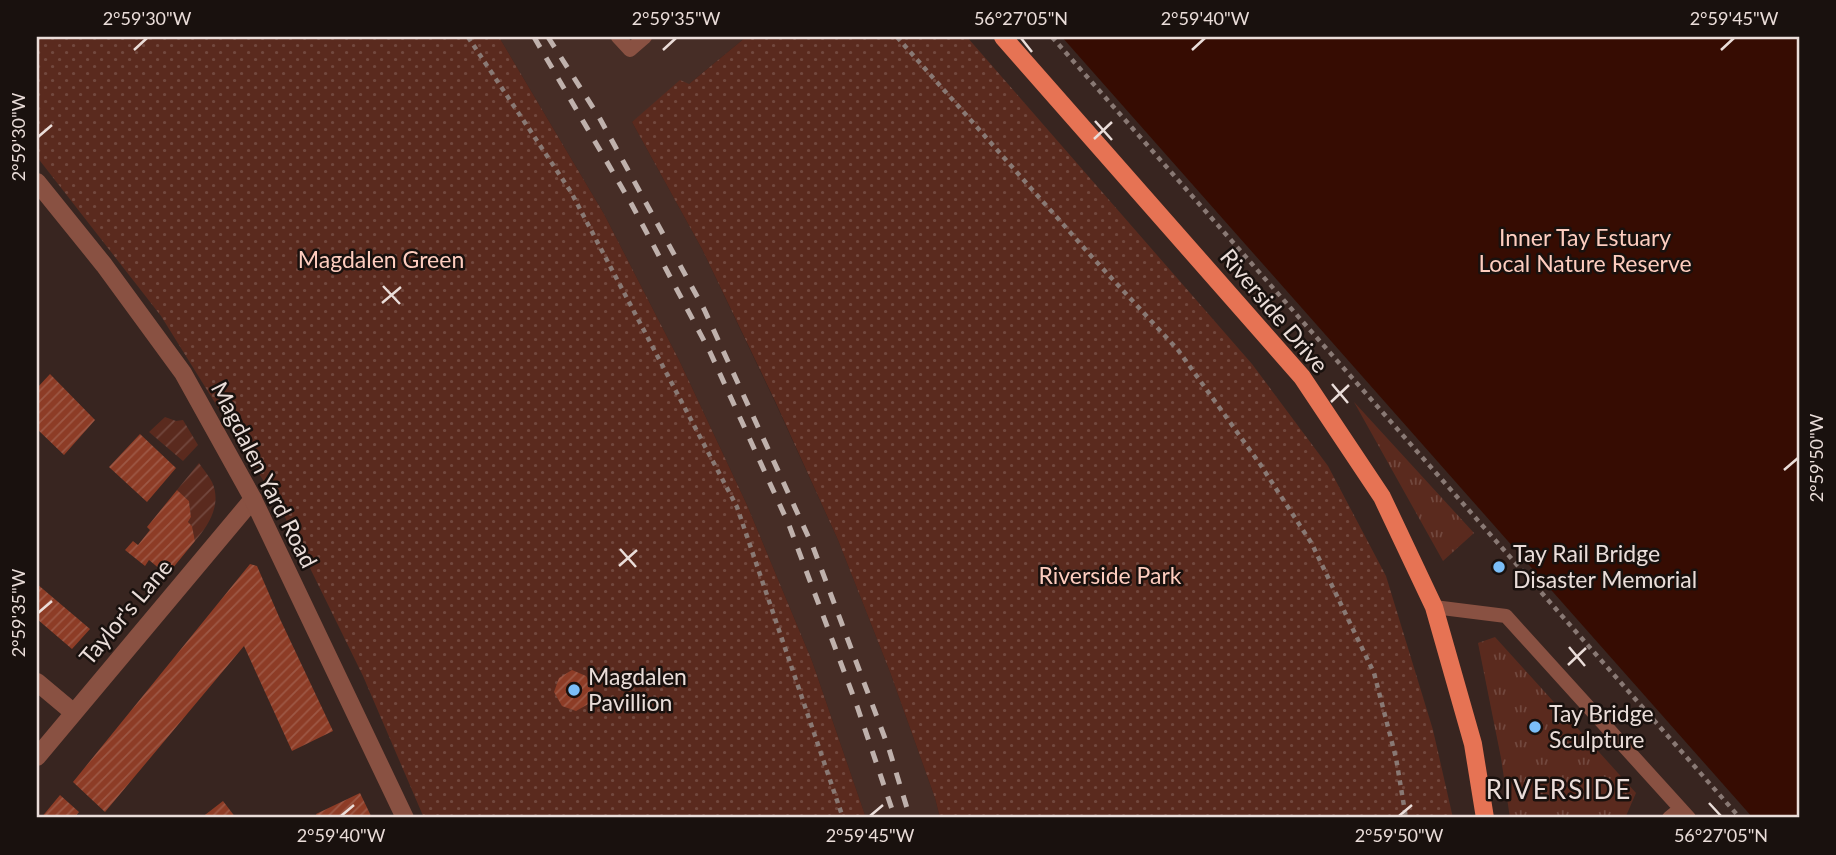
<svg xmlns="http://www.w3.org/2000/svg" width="1836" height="855" font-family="Lato,sans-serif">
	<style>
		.built { fill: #462d26 }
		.grass { fill: url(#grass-tufts) }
		.park { fill: url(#park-dots) }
		.garden { fill: url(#garden-furrows) }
		.water { fill: #360c02 }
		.building { fill: url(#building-hatch) }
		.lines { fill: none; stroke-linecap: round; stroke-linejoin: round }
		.path { stroke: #897974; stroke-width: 4.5; stroke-dasharray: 5 5; stroke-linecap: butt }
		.service { stroke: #895142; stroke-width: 14 }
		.minor { stroke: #895142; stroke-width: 18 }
		.tertiary { stroke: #895142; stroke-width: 18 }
		.primary { stroke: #e67354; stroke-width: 18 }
		.rail { stroke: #bfb1ac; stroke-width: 5; stroke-dasharray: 12 12; stroke-linecap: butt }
		.ticks { fill: none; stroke: #eaddd9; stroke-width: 2.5 }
		.poi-dot { fill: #7bbef8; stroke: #19110e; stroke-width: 2.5 }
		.labels { text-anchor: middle; stroke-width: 5; stroke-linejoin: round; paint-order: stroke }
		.park-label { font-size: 23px; fill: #fecdbf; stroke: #19110e }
		.street-label { font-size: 23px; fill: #eaddd9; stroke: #19110e }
		.poi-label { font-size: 23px; fill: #eaddd9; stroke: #19110e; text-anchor: start }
		.quarter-label { font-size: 26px; letter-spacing: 2px; fill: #eaddd9; stroke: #19110e }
		.neatline { fill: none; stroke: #eaddd9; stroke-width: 2.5 }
		.ticks-label { font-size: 18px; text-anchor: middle; fill: #eaddd9 }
	</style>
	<defs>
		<pattern id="grass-tufts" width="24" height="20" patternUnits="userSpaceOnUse" patternTransform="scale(1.75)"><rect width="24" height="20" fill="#5a2a1e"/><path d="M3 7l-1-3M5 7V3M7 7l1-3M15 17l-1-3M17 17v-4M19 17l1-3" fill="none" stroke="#72483e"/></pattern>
		<pattern id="park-dots" width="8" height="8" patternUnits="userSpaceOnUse" patternTransform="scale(1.75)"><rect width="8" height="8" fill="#5a2a1e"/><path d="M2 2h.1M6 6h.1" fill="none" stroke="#72483e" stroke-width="1.8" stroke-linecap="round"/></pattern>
		<pattern id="garden-furrows" width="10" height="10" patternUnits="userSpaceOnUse" patternTransform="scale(1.75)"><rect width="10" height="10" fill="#5a2a1e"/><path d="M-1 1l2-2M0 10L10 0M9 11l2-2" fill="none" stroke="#72483e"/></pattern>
		<pattern id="building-hatch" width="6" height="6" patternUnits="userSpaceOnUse" patternTransform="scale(1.75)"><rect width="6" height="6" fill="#8d3c26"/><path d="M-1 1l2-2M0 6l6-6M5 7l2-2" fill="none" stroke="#9d5845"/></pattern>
	</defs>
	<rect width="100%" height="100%" fill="#382520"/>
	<path class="built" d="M 499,37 L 746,37 L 689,84 L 632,122 L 702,249 L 775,402 L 838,540 L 890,672 L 935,798 L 940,818 L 866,818 L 812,661 L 747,505 L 679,360 L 604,214 Z"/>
	<path class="grass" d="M 1354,402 L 1474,533 L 1443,561 Z
		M 1495,637 L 1636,793 L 1626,816 L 1623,818 L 1510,818 L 1501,758 L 1478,643 Z"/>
	<path class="park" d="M 37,37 L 499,37 L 604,214 L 679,360 L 747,505 L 812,661 L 866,818 L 424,818 L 363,676 L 281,509 L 161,316 L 37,157 Z
		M 746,37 L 967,37 L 1252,364 L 1328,466 L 1386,576 L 1433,730 L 1453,818 L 940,818 L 935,798 L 890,672 L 838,540 L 775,401 L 702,249 L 632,122 L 680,80 L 689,84 Z"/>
	<path class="garden" d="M 165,417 L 176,421 L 183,420 L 198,445 L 183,461 L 149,432 Z
		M 199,463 C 203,469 209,476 212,482 C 222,504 209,525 195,541 L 192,526 L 188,522 L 191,517 L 189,501 L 177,490 Z"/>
	<path class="water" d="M 1062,37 L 1799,37 L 1799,818 L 1753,818 Z"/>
	<path class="building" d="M 50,374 L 95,420 L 64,455 L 37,429 L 37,388 Z
		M 140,434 L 176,468 L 147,502 L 109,467 Z
		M 177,490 L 189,501 L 191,517 L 188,522 L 192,526 L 195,541 L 167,575 L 149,560 L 145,566 L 125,550 L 133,541 L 138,545 L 150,530 L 147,527 Z
		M 250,564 L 257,566 L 280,619 L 333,731 L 292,751 L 244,646 L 105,812 L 73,782 Z
		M 37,584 L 90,629 L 72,649 L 37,619 Z
		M 572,670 L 586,676 L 593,689 L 590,703 L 576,711 L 562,706 L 554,692 L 559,678 Z
		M 360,793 L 372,818 L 318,818 L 316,814 Z
		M 60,795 L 79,812 L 74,818 L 41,818 Z
		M 223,801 L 236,818 L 201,818 Z"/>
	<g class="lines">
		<path class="path" d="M 468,37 L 571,192 L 737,507 L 843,818
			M 897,37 L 1092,257 L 1178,350 L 1260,464 L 1312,544 L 1374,673 L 1396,758 L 1406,818
			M 1052,37 L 1740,818"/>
		<path class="service" d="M 618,37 L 630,50 L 645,37
			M 1434,607 L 1506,616 L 1689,818
			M 1669,818 L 1680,809"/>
		<path class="minor" d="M 37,682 L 74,713
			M 37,757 L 253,499"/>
		<path class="tertiary" d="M 37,182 L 104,265 L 183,373 L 253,499 L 405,818"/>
		<path class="primary" d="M 1003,37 L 1302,377 L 1382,497 L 1434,607 L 1473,744 L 1485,818"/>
		<path class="rail" d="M 534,37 L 632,205 L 710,352 L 789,525 L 857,706 L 895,818
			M 548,37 L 599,117 L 704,309 L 813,547 L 889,749 L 910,818"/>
	</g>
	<path class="ticks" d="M 1021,38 L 1032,52M 134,50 L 147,38M 663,50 L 676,38M 1192,50 L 1205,38M 1721,50 L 1734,38M 1095,121 L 1112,140M 38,137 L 52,125M 1094,139 L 1112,122M 383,286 L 400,304M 382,303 L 401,287M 1332,384 L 1348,403M 1331,402 L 1349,385M 1784,470 L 1798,458M 620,549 L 636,567M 619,566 L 637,550M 38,613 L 52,601M 1569,647 L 1585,666M 1568,665 L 1586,648M 1709,803 L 1721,816M 341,816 L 354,805M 870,816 L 883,805M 1399,816 L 1412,805"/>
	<g class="poi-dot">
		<circle cx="1499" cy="567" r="7"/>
		<circle cx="574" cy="690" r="7"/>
		<circle cx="1535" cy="727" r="7"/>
	</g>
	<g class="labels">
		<g class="park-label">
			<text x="1585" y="246">Inner Tay Estuary<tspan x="1585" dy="26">Local Nature Reserve</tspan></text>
			<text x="381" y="268">Magdalen Green</text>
			<text x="1110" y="584">Riverside Park</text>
		</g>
		<g class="street-label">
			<text transform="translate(1274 311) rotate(50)" y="8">Riverside Drive</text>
			<text transform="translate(264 475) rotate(63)" y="8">Magdalen Yard Road</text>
			<text transform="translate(126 612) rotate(-50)" y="8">Taylor's Lane</text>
		</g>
		<g class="poi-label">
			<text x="1513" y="562">Tay Rail Bridge<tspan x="1513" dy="26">Disaster Memorial</tspan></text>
			<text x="588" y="685">Magdalen<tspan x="588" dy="26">Pavillion</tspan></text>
			<text x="1549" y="722">Tay Bridge<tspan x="1549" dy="26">Sculpture</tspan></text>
		</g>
		<g class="quarter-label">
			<text x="1559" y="799">RIVERSIDE</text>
		</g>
	</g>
	<rect width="1836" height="855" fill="none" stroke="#19110e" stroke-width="77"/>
	<rect x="38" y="38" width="1760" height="778" class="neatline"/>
	<g class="ticks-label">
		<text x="147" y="25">2°59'30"W</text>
		<text x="676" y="25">2°59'35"W</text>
		<text x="1021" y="25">56°27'05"N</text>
		<text x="1205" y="25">2°59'40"W</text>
		<text x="1734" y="25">2°59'45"W</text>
		<text transform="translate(19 137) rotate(-90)" y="6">2°59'30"W</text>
		<text transform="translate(1817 458) rotate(-90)" y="6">2°59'50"W</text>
		<text transform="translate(19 613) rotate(-90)" y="6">2°59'35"W</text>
		<text x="341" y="842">2°59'40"W</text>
		<text x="870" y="842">2°59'45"W</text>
		<text x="1399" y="842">2°59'50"W</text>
		<text x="1721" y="842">56°27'05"N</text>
	</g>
</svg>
